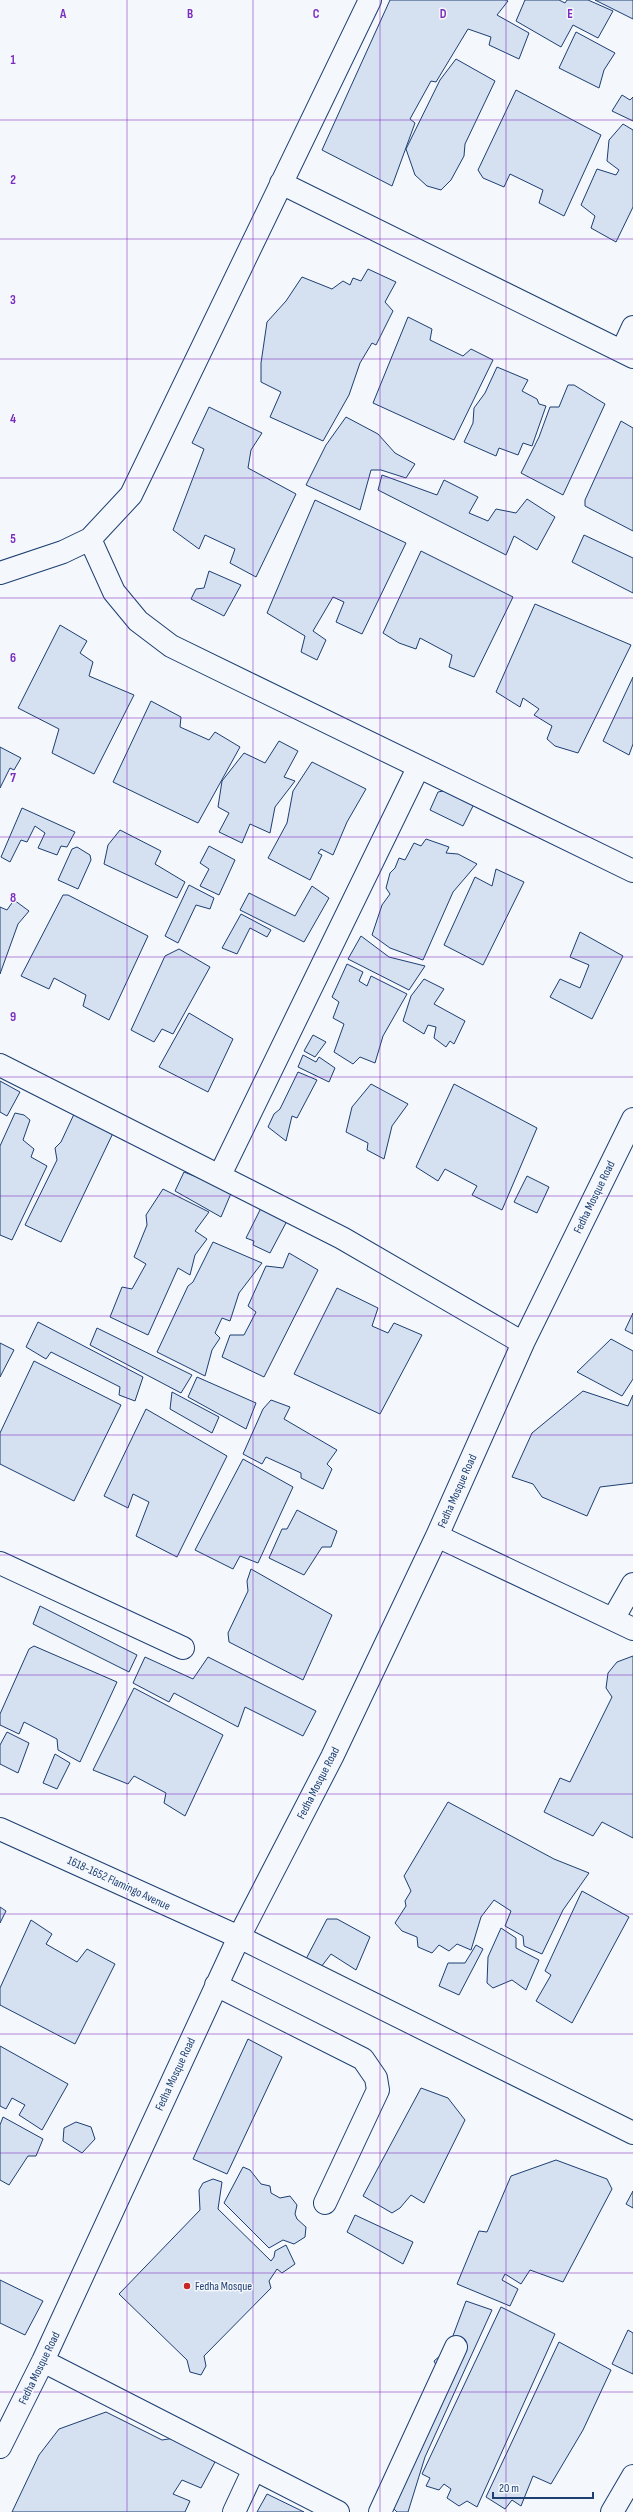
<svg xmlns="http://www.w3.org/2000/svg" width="633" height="2512" font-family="'Sofia Sans Condensed',sans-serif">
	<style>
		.building { fill: #d5e0f0; stroke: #1d3f73 }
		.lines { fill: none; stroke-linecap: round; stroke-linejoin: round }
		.minor-casing { stroke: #1d3f73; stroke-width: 24 }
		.minor { stroke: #f4f7fb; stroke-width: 22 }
		.grid { fill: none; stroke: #7b2cbf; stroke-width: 1; stroke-opacity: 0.55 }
		.poi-dot { fill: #c62828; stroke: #f4f7fb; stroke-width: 1.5 }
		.labels { text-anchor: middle; stroke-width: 3; stroke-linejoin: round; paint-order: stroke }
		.street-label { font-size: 12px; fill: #1d3f73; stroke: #f4f7fb }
		.poi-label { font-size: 12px; fill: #1d3f73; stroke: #f4f7fb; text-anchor: start }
		.grid-label { font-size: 13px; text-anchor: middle; font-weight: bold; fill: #7b2cbf; stroke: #f4f7fb; stroke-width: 3; stroke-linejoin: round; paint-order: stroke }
	</style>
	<rect width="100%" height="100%" fill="#f4f7fb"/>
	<path class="building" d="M 390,0 L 506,0 L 508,1 L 497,15 L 529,33 L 519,59 L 489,45 L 491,37 L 468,29 L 436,82 L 431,81 L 410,119 L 415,123 L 392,186 L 322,150 Z
		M 525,0 L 559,0 L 565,3 L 567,0 L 588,0 L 613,11 L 598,38 L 573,25 L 561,47 L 516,21 Z
		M 595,0 L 633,0 L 633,19 Z
		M 576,32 L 615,53 L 604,70 L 599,88 L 559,68 Z
		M 456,59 L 495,81 L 465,144 L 464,156 L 451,180 L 441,190 L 427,186 L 415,175 L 406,149 L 440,80 Z
		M 516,90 L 601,135 L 564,216 L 539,203 L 543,190 L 510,174 L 504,187 L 483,178 L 478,170 Z
		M 622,95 L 630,100 L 633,97 L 633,121 L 612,111 Z
		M 623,124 L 633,130 L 633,207 L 616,242 L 591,228 L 595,216 L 581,205 L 597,169 L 616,175 L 619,170 L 607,161 L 609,140 Z
		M 368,269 L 396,282 L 385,302 L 393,311 L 376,345 L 372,343 L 360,363 L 349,395 L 323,441 L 270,417 L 281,392 L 261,382 L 261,363 L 267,322 L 286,301 L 302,277 L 332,289 L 343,281 L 350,285 L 353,278 L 361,281 Z
		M 408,317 L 432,329 L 430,340 L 463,356 L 471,349 L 493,360 L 454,440 L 373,403 Z
		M 497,367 L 528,380 L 522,391 L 537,399 L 539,404 L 546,406 L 532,446 L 523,443 L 518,455 L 499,448 L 496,456 L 464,442 L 473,423 L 474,408 L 485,393 Z
		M 568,385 L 574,385 L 605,404 L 563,495 L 521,473 L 539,437 L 550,407 L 559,407 Z
		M 209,407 L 262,433 L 251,450 L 248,468 L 296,494 L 256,577 L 230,563 L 235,549 L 205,535 L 199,549 L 173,530 L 204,449 L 192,443 Z
		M 346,417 L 378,434 L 395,453 L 415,464 L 406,478 L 381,470 L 371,470 L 360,510 L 306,485 L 326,445 Z
		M 621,421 L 633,428 L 633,531 L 585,506 L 585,500 Z
		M 382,475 L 437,495 L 444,480 L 478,497 L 469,513 L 488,521 L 496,509 L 516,513 L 527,499 L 555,517 L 537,550 L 514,536 L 506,555 L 378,490 Z
		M 315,500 L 406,543 L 362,634 L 336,622 L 344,602 L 333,597 L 313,631 L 326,640 L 317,660 L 301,652 L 305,636 L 267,613 Z
		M 584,535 L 633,558 L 633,593 L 572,562 Z
		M 421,551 L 513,597 L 474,677 L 449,667 L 452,655 L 420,638 L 416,649 L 399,643 L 383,633 Z
		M 209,571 L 241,585 L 224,616 L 191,599 L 196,589 L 204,588 Z
		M 535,604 L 631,645 L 578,753 L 555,746 L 547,739 L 552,726 L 534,715 L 539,709 L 523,698 L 520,707 L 496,692 Z
		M 60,625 L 87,641 L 80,653 L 93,662 L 89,676 L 134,695 L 94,774 L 52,753 L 59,729 L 18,708 Z
		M 633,677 L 633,744 L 629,755 L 603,741 Z
		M 151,701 L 181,717 L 180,727 L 209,740 L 215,732 L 240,747 L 198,823 L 113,782 Z
		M 279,741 L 298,751 L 284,777 L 295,781 L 275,807 L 270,833 L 250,824 L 242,843 L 219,832 L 229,813 L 218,807 L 222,781 L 244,753 L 265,763 Z
		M 0,747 L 21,758 L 14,770 L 10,768 L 0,788 Z
		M 312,762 L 366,789 L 347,822 L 333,855 L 321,849 L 318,853 L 322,855 L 310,880 L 268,858 L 287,823 L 293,791 Z
		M 443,791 L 451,791 L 474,804 L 463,826 L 430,810 L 438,792 Z
		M 22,808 L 75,832 L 67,847 L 61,846 L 57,855 L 38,848 L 45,833 L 35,826 L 27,842 L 21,840 L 10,862 L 1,857 Z
		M 120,830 L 161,851 L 155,864 L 185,882 L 177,898 L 104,864 L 108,845 Z
		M 426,839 L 449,847 L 446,853 L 458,854 L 477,864 L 453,892 L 423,960 L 390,948 L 372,935 L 382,905 L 390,894 L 386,888 L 390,873 L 395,868 L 399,858 L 405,860 L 414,843 L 421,846 Z
		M 209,846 L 235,860 L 219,895 L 200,886 L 209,869 L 200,863 Z
		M 77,847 L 90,855 L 91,860 L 78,889 L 58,880 L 72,849 Z
		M 496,869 L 524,882 L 483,965 L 444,945 L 475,877 L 492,886 Z
		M 189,885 L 214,898 L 210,909 L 196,905 L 178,943 L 165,936 Z
		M 312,886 L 329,898 L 304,942 L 240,910 L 249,893 L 295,916 Z
		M 63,895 L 68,895 L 148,936 L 109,1020 L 83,1006 L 86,995 L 54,978 L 49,989 L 21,976 Z
		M 14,900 L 29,911 L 18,924 L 0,974 L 0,907 L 7,910 Z
		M 241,914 L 271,930 L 267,937 L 250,928 L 237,954 L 222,948 Z
		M 580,932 L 623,956 L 592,1019 L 550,997 L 560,979 L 580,988 L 589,965 L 570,957 Z
		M 361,936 L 389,957 L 425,966 L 409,990 L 348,959 Z
		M 179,949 L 210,967 L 173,1034 L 162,1029 L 154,1042 L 131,1030 L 165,956 Z
		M 347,964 L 363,972 L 359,981 L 367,986 L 371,976 L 407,994 L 383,1036 L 375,1063 L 360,1057 L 353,1064 L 334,1052 L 344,1024 L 333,1018 L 339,1002 L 332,997 Z
		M 424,979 L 444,989 L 434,1004 L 465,1021 L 454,1044 L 450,1041 L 446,1047 L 434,1038 L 436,1027 L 428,1025 L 424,1034 L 403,1021 L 411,996 Z
		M 189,1013 L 233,1039 L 208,1092 L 159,1067 Z
		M 313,1035 L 326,1042 L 315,1057 L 304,1051 Z
		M 303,1055 L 316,1062 L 319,1057 L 335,1068 L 329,1082 L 298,1067 Z
		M 298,1072 L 317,1080 L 297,1118 L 292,1116 L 286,1141 L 268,1127 L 274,1114 L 280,1109 Z
		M 0,1081 L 20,1092 L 7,1116 L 0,1112 Z
		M 371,1084 L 408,1104 L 392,1126 L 384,1159 L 367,1150 L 368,1143 L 346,1132 L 352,1107 Z
		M 454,1084 L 537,1128 L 502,1210 L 472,1195 L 477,1186 L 445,1169 L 438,1181 L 416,1167 Z
		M 75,1112 L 114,1131 L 61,1242 L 25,1225 L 57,1160 L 55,1148 L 61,1142 Z
		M 15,1113 L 24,1115 L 30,1120 L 23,1140 L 34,1149 L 31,1157 L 47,1166 L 12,1240 L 0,1235 L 0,1146 Z
		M 184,1172 L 232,1191 L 221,1217 L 175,1191 Z
		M 527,1176 L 549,1187 L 537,1213 L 514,1202 Z
		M 163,1189 L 209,1212 L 195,1231 L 207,1239 L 195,1255 L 190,1275 L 178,1268 L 148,1335 L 110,1317 L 122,1287 L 132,1289 L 146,1264 L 134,1257 L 147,1225 L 146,1215 Z
		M 261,1208 L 288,1219 L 270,1253 L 253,1245 L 254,1241 L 246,1238 Z
		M 213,1242 L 262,1263 L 239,1293 L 230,1321 L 222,1318 L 215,1333 L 220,1338 L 212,1350 L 205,1376 L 157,1352 L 188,1286 L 193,1282 Z
		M 289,1253 L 318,1270 L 264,1377 L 222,1357 L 230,1335 L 244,1335 L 256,1312 L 248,1306 L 266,1266 L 283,1268 Z
		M 337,1288 L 378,1308 L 372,1326 L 388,1333 L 394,1323 L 422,1335 L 380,1414 L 294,1374 Z
		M 633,1313 L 633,1334 L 625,1330 Z
		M 38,1322 L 143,1377 L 135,1401 L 119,1395 L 120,1387 L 51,1352 L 46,1359 L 26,1347 Z
		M 97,1328 L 192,1375 L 181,1393 L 90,1345 Z
		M 611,1339 L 633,1351 L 633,1379 L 622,1396 L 577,1372 Z
		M 0,1343 L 14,1350 L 0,1377 Z
		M 34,1361 L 121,1405 L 74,1501 L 0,1464 L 0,1433 Z
		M 197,1377 L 256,1403 L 246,1429 L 188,1397 Z
		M 583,1391 L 628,1406 L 633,1395 L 633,1483 L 600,1487 L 587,1516 L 542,1497 L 533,1484 L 512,1477 L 532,1433 Z
		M 172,1392 L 219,1417 L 212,1433 L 170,1409 Z
		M 271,1400 L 290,1407 L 284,1419 L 337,1450 L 327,1464 L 332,1469 L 323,1489 L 301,1478 L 301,1473 L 266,1457 L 262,1464 L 243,1454 L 263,1409 Z
		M 146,1409 L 227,1456 L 177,1557 L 136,1536 L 149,1502 L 133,1494 L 128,1508 L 104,1496 Z
		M 243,1459 L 293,1487 L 258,1563 L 240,1556 L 233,1569 L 195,1550 Z
		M 297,1510 L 337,1531 L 331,1547 L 322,1547 L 304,1575 L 269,1558 L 282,1529 L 287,1529 Z
		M 251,1569 L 332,1615 L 303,1680 L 229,1642 L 228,1633 L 248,1591 L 247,1581 Z
		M 40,1606 L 137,1655 L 129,1672 L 33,1624 Z
		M 34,1646 L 117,1682 L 80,1762 L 58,1750 L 57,1739 L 24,1722 L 19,1734 L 0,1725 L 0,1714 L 29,1649 Z
		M 633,1656 L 633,1838 L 602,1822 L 593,1836 L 544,1812 L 560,1778 L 570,1782 L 612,1697 L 606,1688 L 608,1673 L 617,1662 Z
		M 145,1657 L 193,1679 L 208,1657 L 316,1711 L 303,1736 L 245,1707 L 238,1727 L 174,1693 L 169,1702 L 133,1683 Z
		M 134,1688 L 223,1735 L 185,1816 L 164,1803 L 166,1793 L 134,1776 L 128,1784 L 93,1770 Z
		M 7,1732 L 29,1743 L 18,1773 L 0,1764 L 0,1745 Z
		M 55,1754 L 70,1763 L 57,1789 L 43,1783 Z
		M 448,1802 L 554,1859 L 589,1873 L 563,1910 L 542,1954 L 524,1946 L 523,1936 L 505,1926 L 511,1911 L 494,1900 L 481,1917 L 471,1950 L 457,1944 L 449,1951 L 439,1945 L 432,1953 L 418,1947 L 417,1937 L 402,1931 L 395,1923 L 406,1906 L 405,1901 L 411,1891 L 404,1876 Z
		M 582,1891 L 629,1917 L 572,2023 L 536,2001 L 551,1975 L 545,1971 Z
		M 0,1907 L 6,1911 L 0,1923 Z
		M 327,1919 L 337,1919 L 370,1937 L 356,1970 L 331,1954 L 321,1967 L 306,1959 Z
		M 31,1920 L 52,1934 L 46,1944 L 77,1962 L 87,1949 L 115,1964 L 75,2044 L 0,2005 L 0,1988 Z
		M 501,1928 L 516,1938 L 516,1948 L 539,1960 L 526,1990 L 512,1980 L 493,1988 L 487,1983 L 488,1957 Z
		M 476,1945 L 483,1949 L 459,1995 L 439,1986 L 448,1963 L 465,1963 Z
		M 248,2039 L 282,2057 L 227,2174 L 193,2159 Z
		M 0,2046 L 68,2084 L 42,2130 L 19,2115 L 25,2105 L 12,2098 L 6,2109 L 0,2106 Z
		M 421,2088 L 448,2098 L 465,2120 L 424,2203 L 411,2195 L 400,2208 L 392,2213 L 363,2196 Z
		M 3,2117 L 43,2139 L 36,2156 L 28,2156 L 9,2185 L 0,2180 L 0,2125 Z
		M 76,2122 L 91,2127 L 95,2139 L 82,2153 L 63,2141 L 64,2128 Z
		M 556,2160 L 607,2179 L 612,2189 L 563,2282 L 530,2270 L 521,2284 L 505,2274 L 502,2280 L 518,2289 L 510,2306 L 457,2284 L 479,2231 L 487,2232 L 511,2176 Z
		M 243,2167 L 250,2170 L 261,2184 L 270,2186 L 271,2193 L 280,2198 L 290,2196 L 297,2205 L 295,2214 L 297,2219 L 306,2227 L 305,2237 L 294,2244 L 283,2240 L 269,2248 L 224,2203 Z
		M 213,2179 L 222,2182 L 218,2209 L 271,2261 L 274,2257 L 275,2251 L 286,2245 L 295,2264 L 282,2273 L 277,2269 L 269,2281 L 271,2288 L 204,2356 L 206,2366 L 201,2375 L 190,2372 L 187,2360 L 119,2294 L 200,2210 L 199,2190 L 203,2183 Z
		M 633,2191 L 633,2208 L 626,2204 Z
		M 355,2215 L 413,2242 L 403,2264 L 347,2232 Z
		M 0,2280 L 43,2301 L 25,2335 L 0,2323 Z
		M 466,2301 L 492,2310 L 425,2457 L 408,2512 L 397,2512 L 392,2507 L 438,2369 L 434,2361 L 448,2349 Z
		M 501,2307 L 555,2334 L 477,2507 L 467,2501 L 459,2506 L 447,2498 L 451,2489 L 444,2484 L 439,2490 L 426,2486 L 430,2478 L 422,2474 Z
		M 628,2330 L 633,2333 L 633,2374 L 612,2364 Z
		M 559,2342 L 611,2370 L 583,2430 L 551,2484 L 533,2476 L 521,2506 L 512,2500 L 505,2509 L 486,2497 Z
		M 106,2412 L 162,2440 L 175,2438 L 215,2462 L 201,2488 L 182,2480 L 173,2494 L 190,2501 L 185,2512 L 12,2512 L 39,2455 L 59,2429 Z
		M 267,2494 L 304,2512 L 257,2512 Z"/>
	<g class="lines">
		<g class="minor-casing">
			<path id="minor" d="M 281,183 L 633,357
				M 622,351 L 633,327
				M 90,539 L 114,592 L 138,621 L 171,646 L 633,871
				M 0,573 L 63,552 L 90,539 L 131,495 L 370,0
				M 0,1065 L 342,1238 L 523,1343
				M 220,1175 L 418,768
				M 437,1536 L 633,1629
				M 0,1563 L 183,1648
				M 613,1619 L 633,1584
				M 0,1829 L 239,1937 L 633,2133
				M 216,1985 L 363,2059 L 376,2078 L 378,2090 L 325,2203
				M 43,2361 L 338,2512
				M 0,2447 L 43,2361 L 239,1937 L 332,1757 L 437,1536 L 523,1343 L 633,1119
				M 234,2512 L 254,2469
				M 380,2512 L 456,2347
				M 612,2512 L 633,2476"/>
		</g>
		<use href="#minor" class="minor"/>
	</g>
	<path class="grid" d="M 127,0 L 127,2512M 253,0 L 253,2512M 380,0 L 380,2512M 506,0 L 506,2512M 0,120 L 633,120M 0,239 L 633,239M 0,359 L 633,359M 0,478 L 633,478M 0,598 L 633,598M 0,718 L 633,718M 0,837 L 633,837M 0,957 L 633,957M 0,1077 L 633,1077M 0,1196 L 633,1196M 0,1316 L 633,1316M 0,1435 L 633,1435M 0,1555 L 633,1555M 0,1675 L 633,1675M 0,1794 L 633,1794M 0,1914 L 633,1914M 0,2034 L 633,2034M 0,2153 L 633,2153M 0,2273 L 633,2273M 0,2392 L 633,2392"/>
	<circle class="poi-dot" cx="187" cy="2286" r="4"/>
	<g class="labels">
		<g class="street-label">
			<text transform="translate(594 1197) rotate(-64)" y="4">Fedha Mosque Road</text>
			<text transform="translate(457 1491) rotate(-66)" y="4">Fedha Mosque Road</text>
			<text transform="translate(318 1783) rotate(-63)" y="4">Fedha Mosque Road</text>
			<text transform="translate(119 1883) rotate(25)" y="4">1618-1652 Flamingo Avenue</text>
			<text transform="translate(175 2074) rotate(-65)" y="4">Fedha Mosque Road</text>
			<text transform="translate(39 2368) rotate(-64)" y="4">Fedha Mosque Road</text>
		</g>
		<g class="poi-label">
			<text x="195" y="2290">Fedha Mosque</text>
		</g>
	</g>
	<g class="grid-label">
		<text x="63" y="18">A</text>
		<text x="190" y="18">B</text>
		<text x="316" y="18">C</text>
		<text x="443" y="18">D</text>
		<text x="570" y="18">E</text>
		<text x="13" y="64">1</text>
		<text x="13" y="184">2</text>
		<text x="13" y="304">3</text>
		<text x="13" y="423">4</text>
		<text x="13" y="543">5</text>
		<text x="13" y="662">6</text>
		<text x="13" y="782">7</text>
		<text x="13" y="902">8</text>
		<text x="13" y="1021">9</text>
	</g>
	<path d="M493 2492v6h100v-6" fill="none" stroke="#1d3f73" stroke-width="2"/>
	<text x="499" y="2492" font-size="12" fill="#1d3f73" stroke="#f4f7fb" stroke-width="3" paint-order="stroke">20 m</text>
</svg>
